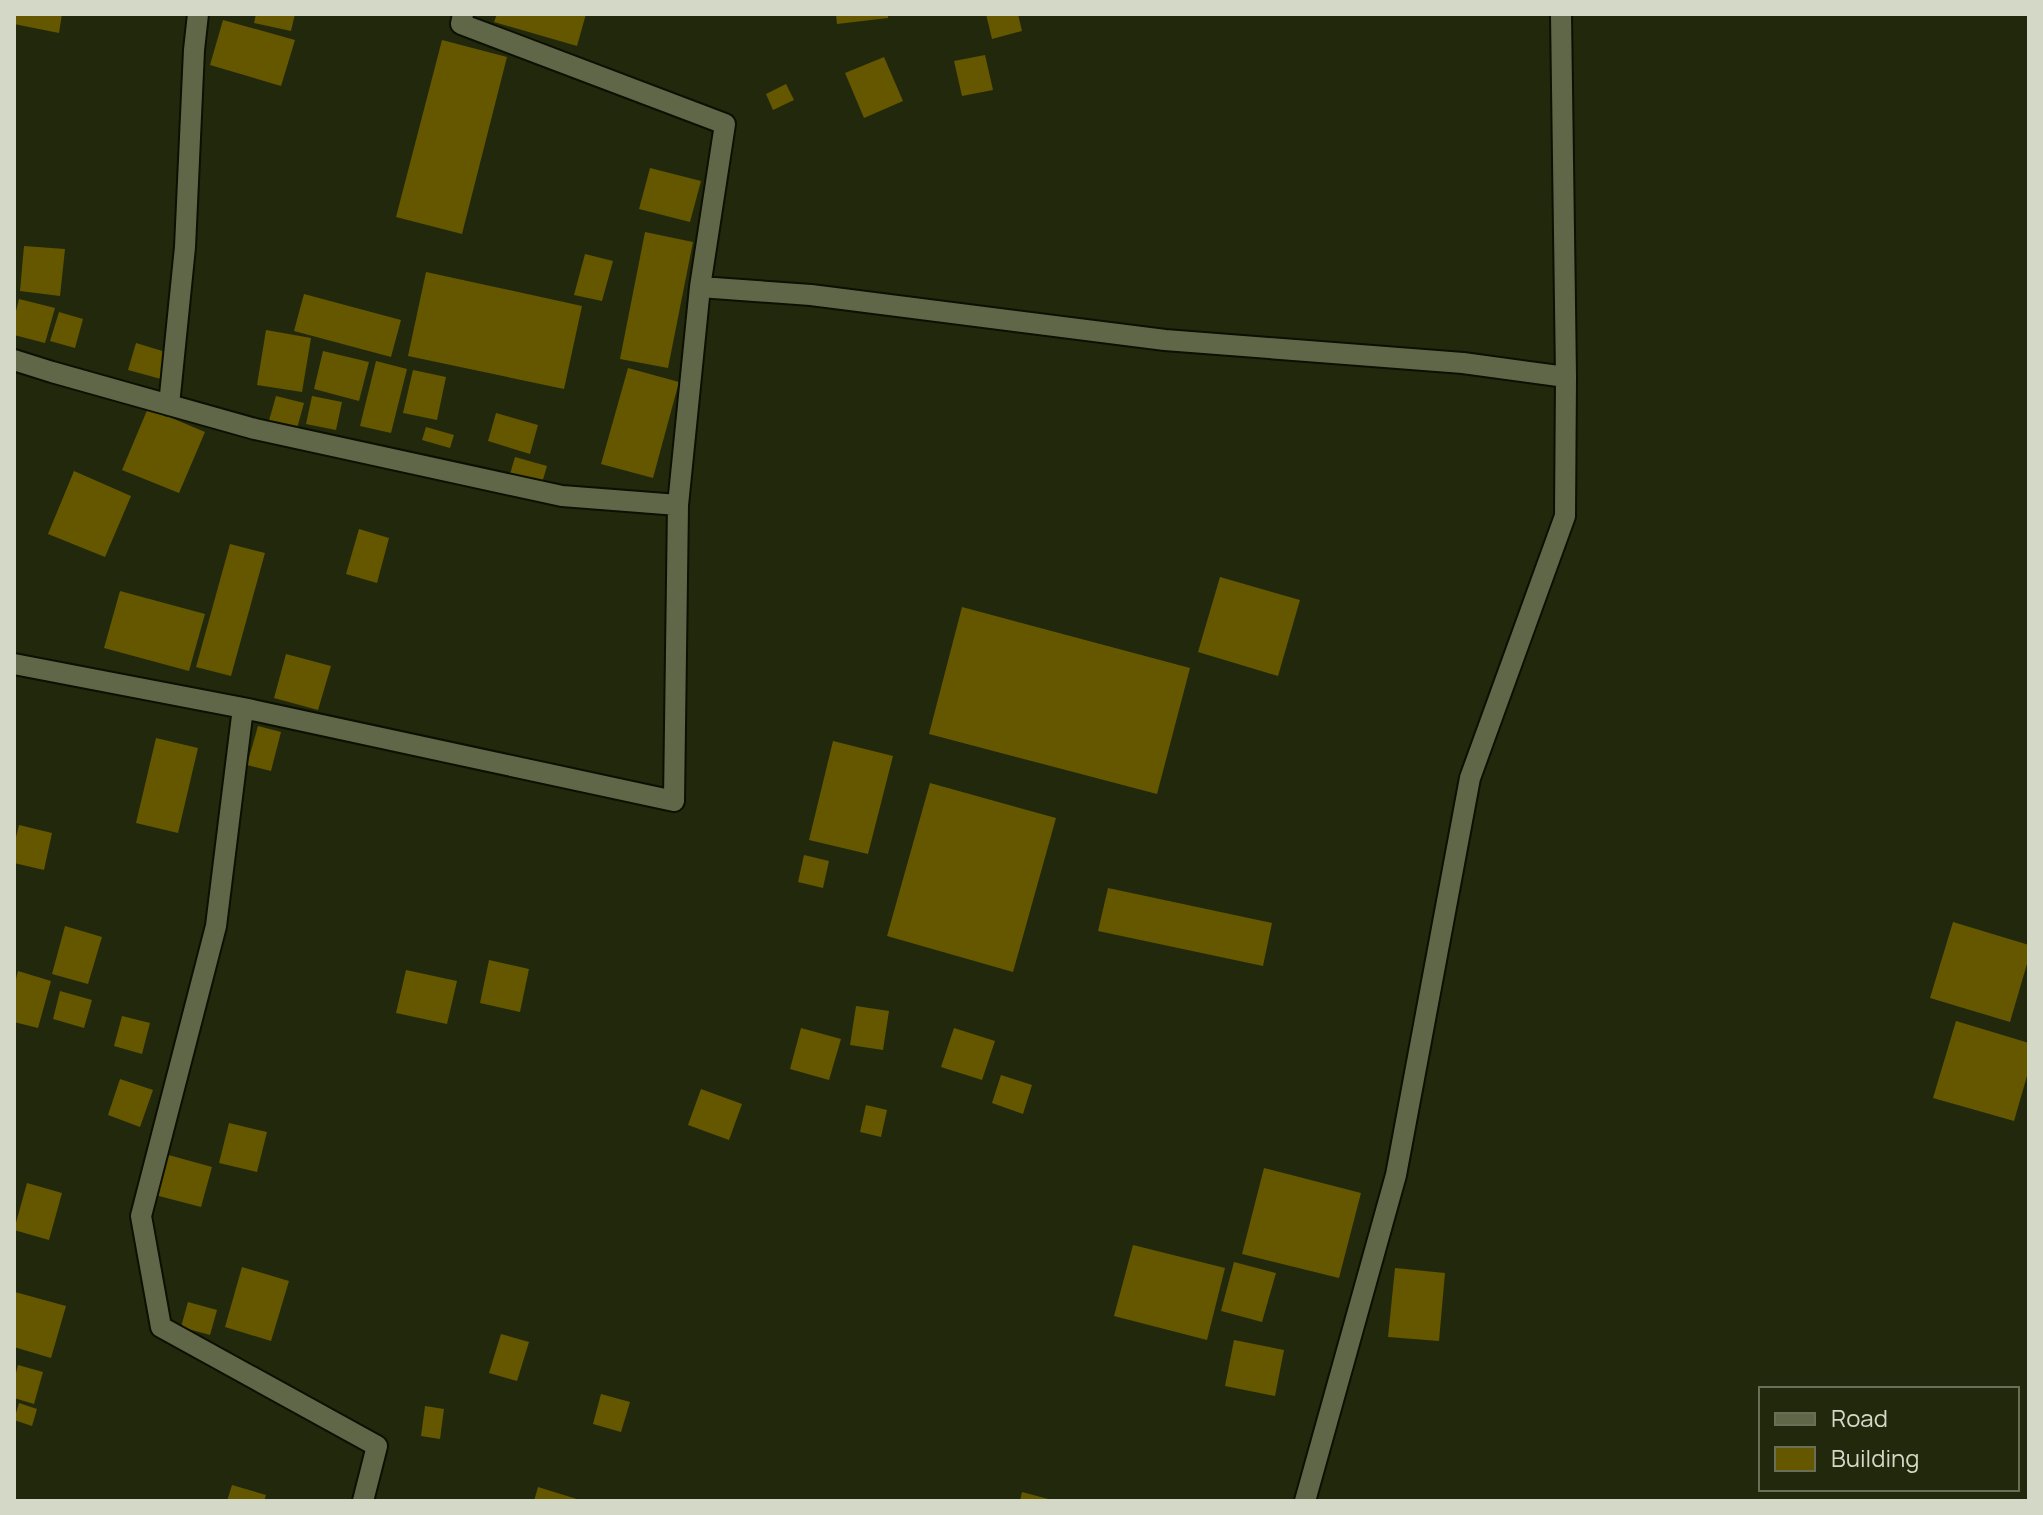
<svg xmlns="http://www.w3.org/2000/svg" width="2043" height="1515" font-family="Manrope,sans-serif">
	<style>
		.building { fill: #645700 }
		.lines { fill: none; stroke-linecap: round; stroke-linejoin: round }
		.street-casing { stroke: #0c1000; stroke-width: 24 }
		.street { stroke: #606749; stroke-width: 20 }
	</style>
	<rect width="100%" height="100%" fill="#22280c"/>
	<path class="building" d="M 14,14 L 62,14 L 59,33 L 14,24 Z
		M 256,14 L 295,14 L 291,31 L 254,23 Z
		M 497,14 L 586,14 L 577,46 L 494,22 Z
		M 836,14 L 888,14 L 888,18 L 837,24 Z
		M 986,14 L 1018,14 L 1022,31 L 992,39 Z
		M 223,20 L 295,40 L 281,86 L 210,65 Z
		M 442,40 L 507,57 L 462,234 L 396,217 Z
		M 985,55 L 993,90 L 962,96 L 954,61 Z
		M 884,57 L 903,101 L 864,118 L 845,73 Z
		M 786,84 L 794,100 L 773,110 L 766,94 Z
		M 650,168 L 701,181 L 690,222 L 639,209 Z
		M 645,232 L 693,242 L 668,368 L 620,359 Z
		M 24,246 L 65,249 L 60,296 L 20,291 Z
		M 585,254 L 613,261 L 602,301 L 574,295 Z
		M 426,272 L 582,306 L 564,389 L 408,356 Z
		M 304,294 L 401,320 L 391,357 L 294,331 Z
		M 19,299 L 55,308 L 45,343 L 14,335 L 14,319 Z
		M 59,312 L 83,319 L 75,348 L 50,341 Z
		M 266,330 L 311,338 L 302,392 L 257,385 Z
		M 136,343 L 169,353 L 161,379 L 128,370 Z
		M 323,351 L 369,362 L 359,401 L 314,389 Z
		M 376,361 L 407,369 L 391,433 L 360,426 Z
		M 628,368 L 679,382 L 653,478 L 601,464 Z
		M 413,370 L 446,377 L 437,420 L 403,413 Z
		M 276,396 L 304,403 L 296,432 L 268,424 Z
		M 312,396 L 342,402 L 336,430 L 306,424 Z
		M 148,408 L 205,432 L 179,493 L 122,470 Z
		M 496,413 L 538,425 L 530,454 L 488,441 Z
		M 426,427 L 454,435 L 450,448 L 422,440 Z
		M 515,457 L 547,466 L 542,483 L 510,474 Z
		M 74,471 L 131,496 L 105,557 L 48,534 Z
		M 359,529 L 389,538 L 377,583 L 346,574 Z
		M 230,544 L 265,553 L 231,676 L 196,667 Z
		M 1220,577 L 1300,600 L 1278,676 L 1198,652 Z
		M 120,591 L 205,614 L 189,671 L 104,648 Z
		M 962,607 L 1190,668 L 1157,794 L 929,734 Z
		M 286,654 L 331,666 L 318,710 L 274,698 Z
		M 258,726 L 281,732 L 271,771 L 247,765 Z
		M 156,738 L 198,748 L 178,833 L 136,823 Z
		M 833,741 L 893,756 L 868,854 L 809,840 Z
		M 930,783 L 1056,818 L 1013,972 L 887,936 Z
		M 19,825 L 52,833 L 44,870 L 14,863 L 14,845 Z
		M 804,855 L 829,861 L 823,888 L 798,882 Z
		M 1108,888 L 1272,923 L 1263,966 L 1098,931 Z
		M 1953,922 L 2029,945 L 2029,957 L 2010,1022 L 1930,998 Z
		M 65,926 L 102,937 L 88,984 L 52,974 Z
		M 489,960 L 529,969 L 520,1012 L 480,1003 Z
		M 406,970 L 457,981 L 447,1024 L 396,1013 Z
		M 18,971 L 51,981 L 38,1028 L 14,1022 L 14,987 Z
		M 60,991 L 92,1000 L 84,1028 L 53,1019 Z
		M 856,1006 L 889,1011 L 883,1050 L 850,1045 Z
		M 122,1016 L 150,1023 L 142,1054 L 114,1046 Z
		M 1956,1021 L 2029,1043 L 2029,1069 L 2014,1121 L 1933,1098 Z
		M 801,1028 L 841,1039 L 829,1080 L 790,1069 Z
		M 954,1028 L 995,1041 L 982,1080 L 941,1067 Z
		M 1001,1075 L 1032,1085 L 1023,1114 L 992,1103 Z
		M 120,1079 L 153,1090 L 140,1127 L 108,1115 Z
		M 701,1089 L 742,1104 L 729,1140 L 688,1125 Z
		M 866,1105 L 887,1110 L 881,1137 L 860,1132 Z
		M 229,1123 L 267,1132 L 257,1172 L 219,1163 Z
		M 165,1154 L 212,1167 L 201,1207 L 155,1195 Z
		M 1264,1168 L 1361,1193 L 1339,1278 L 1242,1254 Z
		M 27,1183 L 62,1193 L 49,1240 L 14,1230 Z
		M 1133,1245 L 1225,1268 L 1207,1340 L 1114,1316 Z
		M 1234,1262 L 1276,1273 L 1262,1322 L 1221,1311 Z
		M 242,1267 L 289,1281 L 271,1341 L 225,1327 Z
		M 1395,1268 L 1445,1273 L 1439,1341 L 1388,1337 Z
		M 15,1292 L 66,1306 L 51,1358 L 14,1347 Z
		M 188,1302 L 217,1310 L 210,1335 L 181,1327 Z
		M 501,1334 L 529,1342 L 517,1381 L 489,1373 Z
		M 1234,1340 L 1284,1350 L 1275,1396 L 1225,1386 Z
		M 18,1365 L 43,1372 L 34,1404 L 14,1398 L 14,1381 Z
		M 601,1394 L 630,1402 L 621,1432 L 593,1424 Z
		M 19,1403 L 37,1409 L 32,1426 L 14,1420 Z
		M 425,1406 L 444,1409 L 440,1439 L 421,1436 Z
		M 232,1485 L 266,1495 L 264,1501 L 227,1501 Z
		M 538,1487 L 580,1500 L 580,1501 L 534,1501 Z
		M 1022,1492 L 1052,1500 L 1052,1501 L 1020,1501 Z"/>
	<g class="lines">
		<g class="street-casing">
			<path id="street" d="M 463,14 L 461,24 L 725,124 L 700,287
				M 14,360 L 52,372 L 255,429 L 562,496 L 678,505 L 700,287 L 811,295 L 1165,340 L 1463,363 L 1566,377
				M 169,405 L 185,247 L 194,50 L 198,14
				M 14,664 L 243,708 L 216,926 L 141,1216 L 161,1327 L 377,1446 L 363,1501
				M 243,708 L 674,801 L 678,505
				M 1305,1501 L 1396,1175 L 1470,778 L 1565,516 L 1566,377 L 1561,14"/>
		</g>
		<use href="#street" class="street"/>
	</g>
	<rect width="2043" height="1515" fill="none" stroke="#d4d8c7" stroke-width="32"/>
	<rect x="1759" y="1387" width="260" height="104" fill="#22280c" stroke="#696e57" stroke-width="2"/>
	<rect x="1775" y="1413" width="40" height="12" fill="#606749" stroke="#696e57" stroke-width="2"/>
	<text x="1831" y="1427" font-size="24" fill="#d4d8c7">Road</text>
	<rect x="1775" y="1447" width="40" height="24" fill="#645700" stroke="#696e57" stroke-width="2"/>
	<text x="1831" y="1467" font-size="24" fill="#d4d8c7">Building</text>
</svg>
